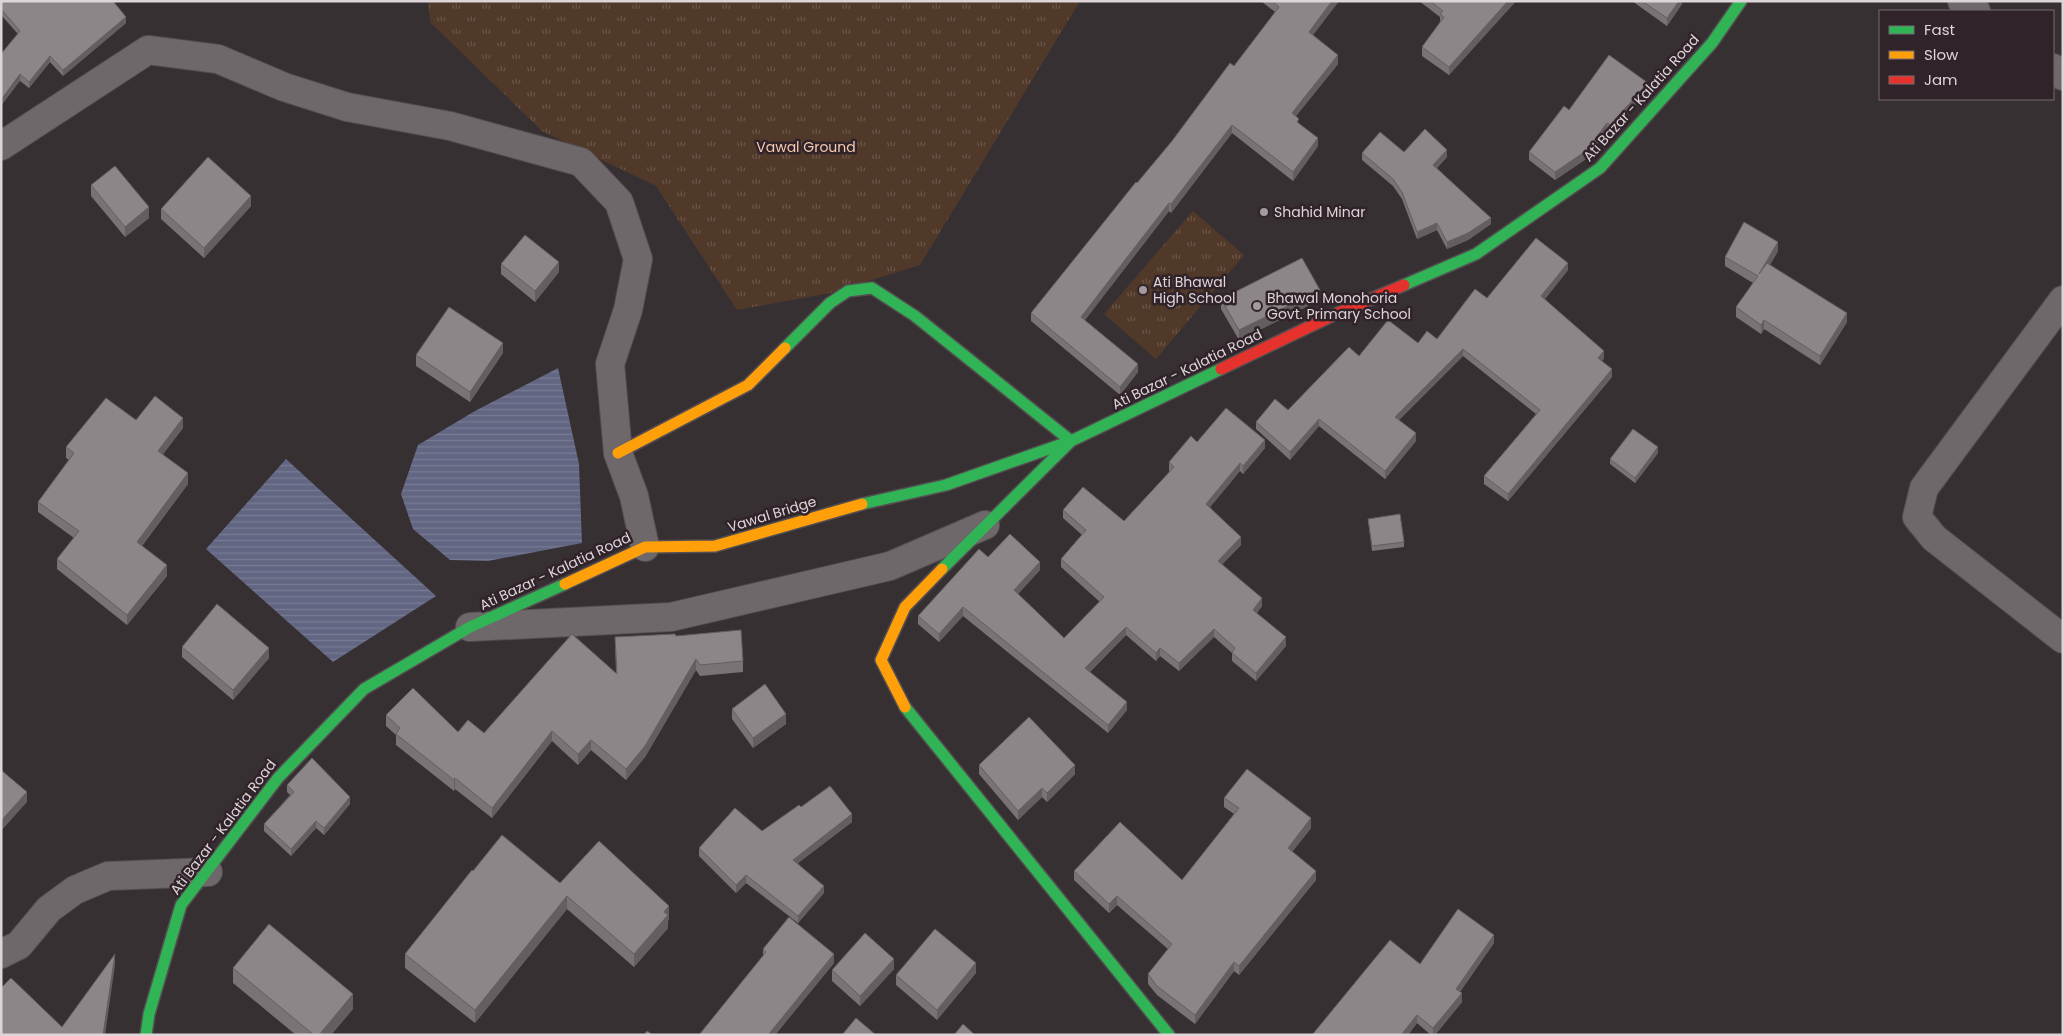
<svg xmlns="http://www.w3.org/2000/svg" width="2064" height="1036" font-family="Poppins,sans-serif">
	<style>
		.park { fill: url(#park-tufts) }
		.water { fill: url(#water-rules) }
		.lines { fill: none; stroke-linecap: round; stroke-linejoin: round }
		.street-casing { stroke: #544e51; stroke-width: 30 }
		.fast-casing { stroke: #544e51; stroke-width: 14 }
		.slow-casing { stroke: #544e51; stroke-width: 14 }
		.jam-casing { stroke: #544e51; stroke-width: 14 }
		.street { stroke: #6e686b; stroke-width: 28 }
		.fast { stroke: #30b455; stroke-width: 11 }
		.slow { stroke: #ff9f0a; stroke-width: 11 }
		.jam { stroke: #e5322d; stroke-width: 11 }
		.wall { fill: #797375 }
		.shaded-wall { fill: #635e5f }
		.building { fill: #8d8688; stroke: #635e5f }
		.poi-dot { fill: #a39b9f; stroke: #30232a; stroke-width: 2 }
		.labels { text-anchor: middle; stroke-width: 5; stroke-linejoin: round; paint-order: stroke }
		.street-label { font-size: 14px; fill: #ded5d9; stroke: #30232a }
		.park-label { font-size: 14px; fill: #f7caae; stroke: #30232a }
		.poi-label { font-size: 14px; fill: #ded5d9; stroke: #30232a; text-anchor: start }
	</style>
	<defs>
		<pattern id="park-tufts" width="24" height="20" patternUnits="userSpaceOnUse" patternTransform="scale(1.25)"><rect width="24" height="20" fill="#51392a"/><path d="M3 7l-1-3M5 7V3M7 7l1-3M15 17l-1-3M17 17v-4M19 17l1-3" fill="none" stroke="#6a5548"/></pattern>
		<pattern id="water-rules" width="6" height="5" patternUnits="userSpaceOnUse" patternTransform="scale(1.25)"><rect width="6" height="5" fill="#626682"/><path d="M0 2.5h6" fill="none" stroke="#787b93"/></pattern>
	</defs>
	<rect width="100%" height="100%" fill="#363033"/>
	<path class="park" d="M 428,1 L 1080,1 L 920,265 L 830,293 L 737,310 L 656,186 L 542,131 L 430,22 Z
		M 1193,211 L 1244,255 L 1156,359 L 1104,314 Z"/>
	<path class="water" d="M 558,368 L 579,464 L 582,543 L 488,561 L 450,560 L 413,529 L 401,494 L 418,445 L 475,411 Z
		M 286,459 L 436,596 L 333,662 L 206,549 Z"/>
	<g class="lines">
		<g class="street-casing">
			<path id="street" d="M 1962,1 L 1976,11
				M 2053,68 L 2063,76
				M 1,146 L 148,50 L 218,59 L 284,87 L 347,107 L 450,126 L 581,162 L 619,202 L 638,259 L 628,310 L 610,364 L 618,453 L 634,496 L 645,547
				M 2063,300 L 1924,488 L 1917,517 L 1934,538 L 2063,639
				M 470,627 L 671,617 L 890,566 L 985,525
				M 1,954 L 19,945 L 49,909 L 75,890 L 108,876 L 208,872"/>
		</g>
		<g class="fast-casing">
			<path id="fast" d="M 1404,285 L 1476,254 L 1600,168 L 1712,43 L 1741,1
				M 785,348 L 830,303 L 848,291 L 872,288 L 915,316 L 1071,441 L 942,569
				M 862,504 L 946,485 L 1071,441 L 1221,369
				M 905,707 L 1169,1035
				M 146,1035 L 149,1014 L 181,905 L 278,778 L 364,689 L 470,627 L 565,584"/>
		</g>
		<g class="slow-casing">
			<path id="slow" d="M 618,453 L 748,385 L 785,348
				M 565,584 L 645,547 L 715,546 L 862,504
				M 905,707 L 881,660 L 905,607 L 942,569"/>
		</g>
		<g class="jam-casing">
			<path id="jam" d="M 1221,369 L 1336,314 L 1404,285"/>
		</g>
		<use href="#street" class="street"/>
		<use href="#fast" class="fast"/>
		<use href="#slow" class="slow"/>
		<use href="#jam" class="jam"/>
	</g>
	<path class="wall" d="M 1,1 L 126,23 L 63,76 L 50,62 L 29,88 L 20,81 L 18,34 L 1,15 Z
		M 1261,1 L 1339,1 L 1313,35 L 1338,64 L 1296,116 L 1299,124 L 1318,146 L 1293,181 L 1232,133 L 1171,213 L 1169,211 L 1085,320 L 1138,372 L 1120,395 L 1031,321 L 1031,313 L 1234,66 L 1275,12 Z
		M 1419,1 L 1516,1 L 1449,75 L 1422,56 L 1422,47 L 1440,22 L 1440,17 Z
		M 1632,1 L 1682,1 L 1682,4 L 1667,26 Z
		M 1648,91 L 1610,133 L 1607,131 L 1586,159 L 1555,180 L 1529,160 L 1529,152 L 1569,110 Z
		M 1362,153 L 1447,157 L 1437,168 L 1491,224 L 1468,240 L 1447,249 L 1437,230 L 1417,239 L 1402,199 L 1393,186 L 1362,160 Z
		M 91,185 L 149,218 L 125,237 L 91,196 Z
		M 251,206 L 204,258 L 161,219 L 161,209 Z
		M 1778,251 L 1770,265 L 1847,322 L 1820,365 L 1764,329 L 1761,334 L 1736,317 L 1736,307 L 1753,283 L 1725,266 L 1725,257 Z
		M 501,264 L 559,272 L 535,302 L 501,274 Z
		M 1568,270 L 1545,299 L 1604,358 L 1602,361 L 1612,377 L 1508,501 L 1484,484 L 1484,476 L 1536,414 L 1463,356 L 1399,420 L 1416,441 L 1385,479 L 1319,426 L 1290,460 L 1256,429 L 1256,422 L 1288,410 L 1359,356 L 1437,339 L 1487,298 Z
		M 1221,299 L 1320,300 L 1239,340 L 1221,309 Z
		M 503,353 L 470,402 L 416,366 L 416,355 Z
		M 136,420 L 183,428 L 163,454 L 188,484 L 142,546 L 167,576 L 127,625 L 57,569 L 57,559 L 74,538 L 38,512 L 38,502 L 69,460 L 66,458 L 66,447 Z
		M 1197,442 L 1265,448 L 1243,474 L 1240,471 L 1210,507 L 1241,545 L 1222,564 L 1262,606 L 1257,613 L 1286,646 L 1256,681 L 1232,661 L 1232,653 L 1214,637 L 1179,671 L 1160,656 L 1156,661 L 1126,635 L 1090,672 L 1127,710 L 1108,733 L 963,616 L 939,642 L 918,624 L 918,616 L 988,557 L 1040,570 L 1018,594 L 1064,638 L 1100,602 L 1061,567 L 1061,559 L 1082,535 L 1063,518 L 1063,510 L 1124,521 L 1170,472 L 1169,471 L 1169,462 Z
		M 1658,453 L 1635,483 L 1610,464 L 1610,459 Z
		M 1368,519 L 1404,542 L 1404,547 L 1372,551 Z
		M 676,636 L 743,661 L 743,672 L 700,676 L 696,670 L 645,757 L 626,780 L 591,750 L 578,765 L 552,741 L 492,818 L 455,789 L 454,791 L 396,745 L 396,735 L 386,726 L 386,715 L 458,732 L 484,733 L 616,673 L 615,637 Z
		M 182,647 L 269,658 L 233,700 L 182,657 Z
		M 732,709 L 786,724 L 753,748 L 732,719 Z
		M 979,765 L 1075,774 L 1047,802 L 1042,797 L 1018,820 L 979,774 Z
		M 287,785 L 350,804 L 324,835 L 316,828 L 291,856 L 264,831 L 264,824 L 290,795 L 287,792 Z
		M 1224,798 L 1311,828 L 1292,852 L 1316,880 L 1239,975 L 1234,971 L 1195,1024 L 1157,995 L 1148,984 L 1148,974 L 1168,949 L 1117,905 L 1109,913 L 1074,880 L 1074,871 L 1182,880 L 1234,814 L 1224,807 Z
		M 801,807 L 852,822 L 798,863 L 824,893 L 798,923 L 746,883 L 736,893 L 699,856 L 699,848 L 762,831 Z
		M 473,871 L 560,883 L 669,919 L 668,921 L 668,928 L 634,967 L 567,909 L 475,1023 L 405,968 L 405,954 Z
		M 1494,943 L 1460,992 L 1462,1002 L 1435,1035 L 1431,1035 L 1417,1023 L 1408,1035 L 1312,1035 L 1420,964 Z
		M 763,949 L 834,963 L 775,1035 L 699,1035 L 763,956 Z
		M 233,968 L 353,1009 L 331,1035 L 296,1035 L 233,983 Z
		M 894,969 L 860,1006 L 832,981 L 832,970 Z
		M 976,973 L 937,1020 L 896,985 L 896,975 Z"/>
	<path class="shaded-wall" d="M 1332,1 L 1339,1 L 1309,40 L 1309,32 Z
		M 1508,1 L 1516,1 L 1449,75 L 1449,67 Z
		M 1679,1 L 1682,1 L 1682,4 L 1667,26 L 1667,18 Z
		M 126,17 L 126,23 L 63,76 L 63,70 Z
		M 1338,55 L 1338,64 L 1292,121 L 1292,113 Z
		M 50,56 L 50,62 L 29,88 L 29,82 Z
		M 20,74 L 20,81 L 1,106 L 1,100 Z
		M 1648,83 L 1648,91 L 1610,133 L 1610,125 Z
		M 1607,123 L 1607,131 L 1586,159 L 1555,180 L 1555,172 Z
		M 1232,125 L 1232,133 L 1171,213 L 1171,204 Z
		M 1318,138 L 1318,146 L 1293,181 L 1293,172 Z
		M 1447,150 L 1447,157 L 1433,171 L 1433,165 Z
		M 251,196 L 251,206 L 204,258 L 204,248 Z
		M 1169,203 L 1169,211 L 1081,325 L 1081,317 Z
		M 149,207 L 149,218 L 125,237 L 125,227 Z
		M 1491,218 L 1491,224 L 1468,240 L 1447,249 L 1447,242 Z
		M 1437,223 L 1437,230 L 1417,239 L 1417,232 Z
		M 1778,242 L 1778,251 L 1759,284 L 1759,274 Z
		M 559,262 L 559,272 L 535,302 L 535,291 Z
		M 1568,263 L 1568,270 L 1541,304 L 1541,296 Z
		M 1320,290 L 1320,300 L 1239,340 L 1239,330 Z
		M 1847,313 L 1847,322 L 1820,365 L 1820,356 Z
		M 1764,320 L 1764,329 L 1761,334 L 1761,325 Z
		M 503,343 L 503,353 L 470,402 L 470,392 Z
		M 1463,349 L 1463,356 L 1395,424 L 1395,417 Z
		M 1604,351 L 1604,358 L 1598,365 L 1598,358 Z
		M 1138,364 L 1138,372 L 1120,395 L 1120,387 Z
		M 1612,369 L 1612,377 L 1508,501 L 1508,494 Z
		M 183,418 L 183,428 L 158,461 L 158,451 Z
		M 1319,419 L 1319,426 L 1290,460 L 1290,452 Z
		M 1416,433 L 1416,441 L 1385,479 L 1385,471 Z
		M 1265,440 L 1265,448 L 1243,474 L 1243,466 Z
		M 1658,447 L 1658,453 L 1635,483 L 1635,478 Z
		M 1240,463 L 1240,471 L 1206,512 L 1206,504 Z
		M 188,473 L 188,484 L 137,552 L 137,542 Z
		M 1241,537 L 1241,545 L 1218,569 L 1218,561 Z
		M 1040,562 L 1040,570 L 1014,598 L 1014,590 Z
		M 167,565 L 167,576 L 127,625 L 127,615 Z
		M 1262,598 L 1262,606 L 1253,618 L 1253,610 Z
		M 963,607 L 963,616 L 939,642 L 939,634 Z
		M 1126,627 L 1126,635 L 1085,676 L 1085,668 Z
		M 1214,629 L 1214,637 L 1179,671 L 1179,663 Z
		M 1286,637 L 1286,646 L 1256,681 L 1256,673 Z
		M 269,648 L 269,658 L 233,700 L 233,690 Z
		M 1160,648 L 1160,656 L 1156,661 L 1156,653 Z
		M 696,659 L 696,670 L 645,757 L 626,780 L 626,769 Z
		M 1127,702 L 1127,710 L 1108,733 L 1108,725 Z
		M 786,714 L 786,724 L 753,748 L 753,738 Z
		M 552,731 L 552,741 L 492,818 L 492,808 Z
		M 591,740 L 591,750 L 578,765 L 578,754 Z
		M 1075,765 L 1075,774 L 1047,802 L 1047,793 Z
		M 455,778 L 455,789 L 454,791 L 454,780 Z
		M 1042,788 L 1042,797 L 1018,820 L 1018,811 Z
		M 27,792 L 27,802 L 1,831 L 1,821 Z
		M 350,797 L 350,804 L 324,835 L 324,828 Z
		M 852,814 L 852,822 L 793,867 L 793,860 Z
		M 1311,818 L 1311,828 L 1288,857 L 1288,848 Z
		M 316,821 L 316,828 L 291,856 L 291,849 Z
		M 1316,871 L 1316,880 L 1239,975 L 1239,966 Z
		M 746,875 L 746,883 L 736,893 L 736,885 Z
		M 824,886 L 824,893 L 798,923 L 798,916 Z
		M 567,896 L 567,909 L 475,1023 L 475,1010 Z
		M 1117,896 L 1117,905 L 1109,913 L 1109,904 Z
		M 669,906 L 669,919 L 668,921 L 668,928 L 634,967 L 634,954 Z
		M 1494,935 L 1494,943 L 1456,997 L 1456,989 Z
		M 115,954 L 115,965 L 105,1035 L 103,1035 Z
		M 834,954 L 834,963 L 775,1035 L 768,1035 Z
		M 894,959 L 894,969 L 860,1006 L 860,996 Z
		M 1234,962 L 1234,971 L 1195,1024 L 1195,1015 Z
		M 976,963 L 976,973 L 937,1020 L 937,1010 Z
		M 1462,993 L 1462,1002 L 1435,1035 L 1433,1035 L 1433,1028 Z
		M 353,994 L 353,1009 L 331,1035 L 319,1035 Z
		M 1417,1015 L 1417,1023 L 1408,1035 L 1401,1035 Z"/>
	<path class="building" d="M 1,1 L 113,1 L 126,17 L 63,70 L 50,56 L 29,82 L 20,74 L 1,100 L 1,54 L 20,31 L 1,9 Z
		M 1272,1 L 1332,1 L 1309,32 L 1338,55 L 1292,113 L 1299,119 L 1297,122 L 1318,138 L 1293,172 L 1232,125 L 1171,204 L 1169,203 L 1081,317 L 1138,364 L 1120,387 L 1031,313 L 1136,182 L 1137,183 L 1172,141 L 1230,63 L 1234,66 L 1279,7 Z
		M 1430,1 L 1508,1 L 1449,67 L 1422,47 L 1444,17 L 1440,14 L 1443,11 Z
		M 1642,1 L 1679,1 L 1667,18 Z
		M 1609,55 L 1648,83 L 1610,125 L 1607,123 L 1586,151 L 1555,172 L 1529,152 L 1564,106 L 1569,110 Z
		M 1425,129 L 1447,150 L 1433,165 L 1491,218 L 1468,233 L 1447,242 L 1437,223 L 1417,232 L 1402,192 L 1393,179 L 1362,153 L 1380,132 L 1404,152 Z
		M 208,157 L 251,196 L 204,248 L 161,209 Z
		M 115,166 L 149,207 L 125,227 L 91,185 Z
		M 1744,222 L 1778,242 L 1759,274 L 1767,263 L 1847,313 L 1820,356 L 1764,320 L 1761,325 L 1736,307 L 1758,276 L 1725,257 Z
		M 525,235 L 559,262 L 535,291 L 501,264 Z
		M 1536,238 L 1568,263 L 1541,296 L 1604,351 L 1598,358 L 1612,369 L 1508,494 L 1484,476 L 1540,410 L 1463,349 L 1395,417 L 1416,433 L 1385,471 L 1319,419 L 1290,452 L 1256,422 L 1275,399 L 1288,410 L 1349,347 L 1359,356 L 1388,320 L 1418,343 L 1427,331 L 1437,339 L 1475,289 L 1487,298 Z
		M 1302,258 L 1320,290 L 1239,330 L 1221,299 Z
		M 449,307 L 503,343 L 470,392 L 416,355 Z
		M 155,396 L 183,418 L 158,451 L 188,473 L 137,542 L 167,565 L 127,615 L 57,559 L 79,531 L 38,502 L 74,453 L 66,447 L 106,398 L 136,420 Z
		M 1226,408 L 1265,440 L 1243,466 L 1240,463 L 1206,504 L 1241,537 L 1218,561 L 1262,598 L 1253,610 L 1286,637 L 1256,673 L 1232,653 L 1235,648 L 1214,629 L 1179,663 L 1160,648 L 1156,653 L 1126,627 L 1085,668 L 1127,702 L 1108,725 L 963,607 L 939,634 L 918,616 L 979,549 L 988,557 L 1010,534 L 1040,562 L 1014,590 L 1064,638 L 1104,597 L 1061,559 L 1086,530 L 1063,510 L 1083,487 L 1124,521 L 1174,467 L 1169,462 L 1191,436 L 1197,442 Z
		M 1633,429 L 1658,447 L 1635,478 L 1610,459 Z
		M 1400,514 L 1404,542 L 1372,546 L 1368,519 Z
		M 217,604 L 269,648 L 233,690 L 182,647 Z
		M 741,630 L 743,661 L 700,665 L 696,659 L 645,746 L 626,769 L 591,740 L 578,754 L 552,731 L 492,808 L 455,778 L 454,780 L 396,734 L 400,728 L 386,715 L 413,688 L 458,732 L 468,720 L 484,733 L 572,634 L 617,674 L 615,637 L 675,634 L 676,636 Z
		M 765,684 L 786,714 L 753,738 L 732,709 Z
		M 1029,717 L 1075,765 L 1047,793 L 1042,788 L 1018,811 L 979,765 Z
		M 312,758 L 350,797 L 324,828 L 316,821 L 291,849 L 264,824 L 294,792 L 287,785 Z
		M 1247,769 L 1311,818 L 1288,848 L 1316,871 L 1239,966 L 1234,962 L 1195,1015 L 1157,986 L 1148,974 L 1172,944 L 1117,896 L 1109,904 L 1074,871 L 1120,822 L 1182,880 L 1239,808 L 1224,798 Z
		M 1,770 L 27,792 L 1,821 Z
		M 830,786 L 852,814 L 793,860 L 824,886 L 798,916 L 746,875 L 736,885 L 699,848 L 735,808 L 762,831 L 799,805 L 801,807 Z
		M 502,835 L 560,883 L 599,841 L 669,906 L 664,912 L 668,915 L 634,954 L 567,896 L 475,1010 L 405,954 L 472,870 L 473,871 Z
		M 1458,909 L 1494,935 L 1456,989 L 1462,993 L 1433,1028 L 1417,1015 L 1401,1035 L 1312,1035 L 1390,940 L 1420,964 Z
		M 789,917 L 834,954 L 768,1035 L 699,1035 L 766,952 L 763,949 Z
		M 269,924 L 353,994 L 319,1035 L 314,1035 L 233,968 Z
		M 935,929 L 976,963 L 937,1010 L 896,975 Z
		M 865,933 L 894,959 L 860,996 L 832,970 Z
		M 115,954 L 103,1035 L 1,1035 L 1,988 L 11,978 L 62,1027 Z
		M 856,1018 L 876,1035 L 842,1035 Z
		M 963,1024 L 975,1035 L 954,1035 Z
		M 647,1031 L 653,1035 L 644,1035 Z"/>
	<g class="poi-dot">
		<circle cx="1264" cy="212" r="5"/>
		<circle cx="1143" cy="290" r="5"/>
		<circle cx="1257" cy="306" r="5"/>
	</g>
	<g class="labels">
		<g class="street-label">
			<text transform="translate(1641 98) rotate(-48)" y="5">Ati Bazar - Kalatia Road</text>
			<text transform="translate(1187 369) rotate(-26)" y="5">Ati Bazar - Kalatia Road</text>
			<text transform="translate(772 514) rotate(-17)" y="5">Vawal Bridge</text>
			<text transform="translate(555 571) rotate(-25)" y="5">Ati Bazar - Kalatia Road</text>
			<text transform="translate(223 827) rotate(-53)" y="5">Ati Bazar - Kalatia Road</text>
		</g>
		<g class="park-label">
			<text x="806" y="152">Vawal Ground</text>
		</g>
		<g class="poi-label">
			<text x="1274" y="217">Shahid Minar</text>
			<text x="1153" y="287">Ati Bhawal<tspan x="1153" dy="16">High School</tspan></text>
			<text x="1267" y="303">Bhawal Monohoria<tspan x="1267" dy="16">Govt. Primary School</tspan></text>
		</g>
	</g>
	<rect width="2064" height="1036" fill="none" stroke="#ded5d9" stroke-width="5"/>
	<rect x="1879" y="10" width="175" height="90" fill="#30232a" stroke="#766a70"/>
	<rect x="1889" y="26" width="25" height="8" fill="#30b455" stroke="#766a70"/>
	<text x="1924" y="35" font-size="15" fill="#ded5d9">Fast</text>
	<rect x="1889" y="51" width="25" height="8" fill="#ff9f0a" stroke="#766a70"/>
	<text x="1924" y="60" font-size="15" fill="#ded5d9">Slow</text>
	<rect x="1889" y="76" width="25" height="8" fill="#e5322d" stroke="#766a70"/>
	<text x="1924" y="85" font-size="15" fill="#ded5d9">Jam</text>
</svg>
